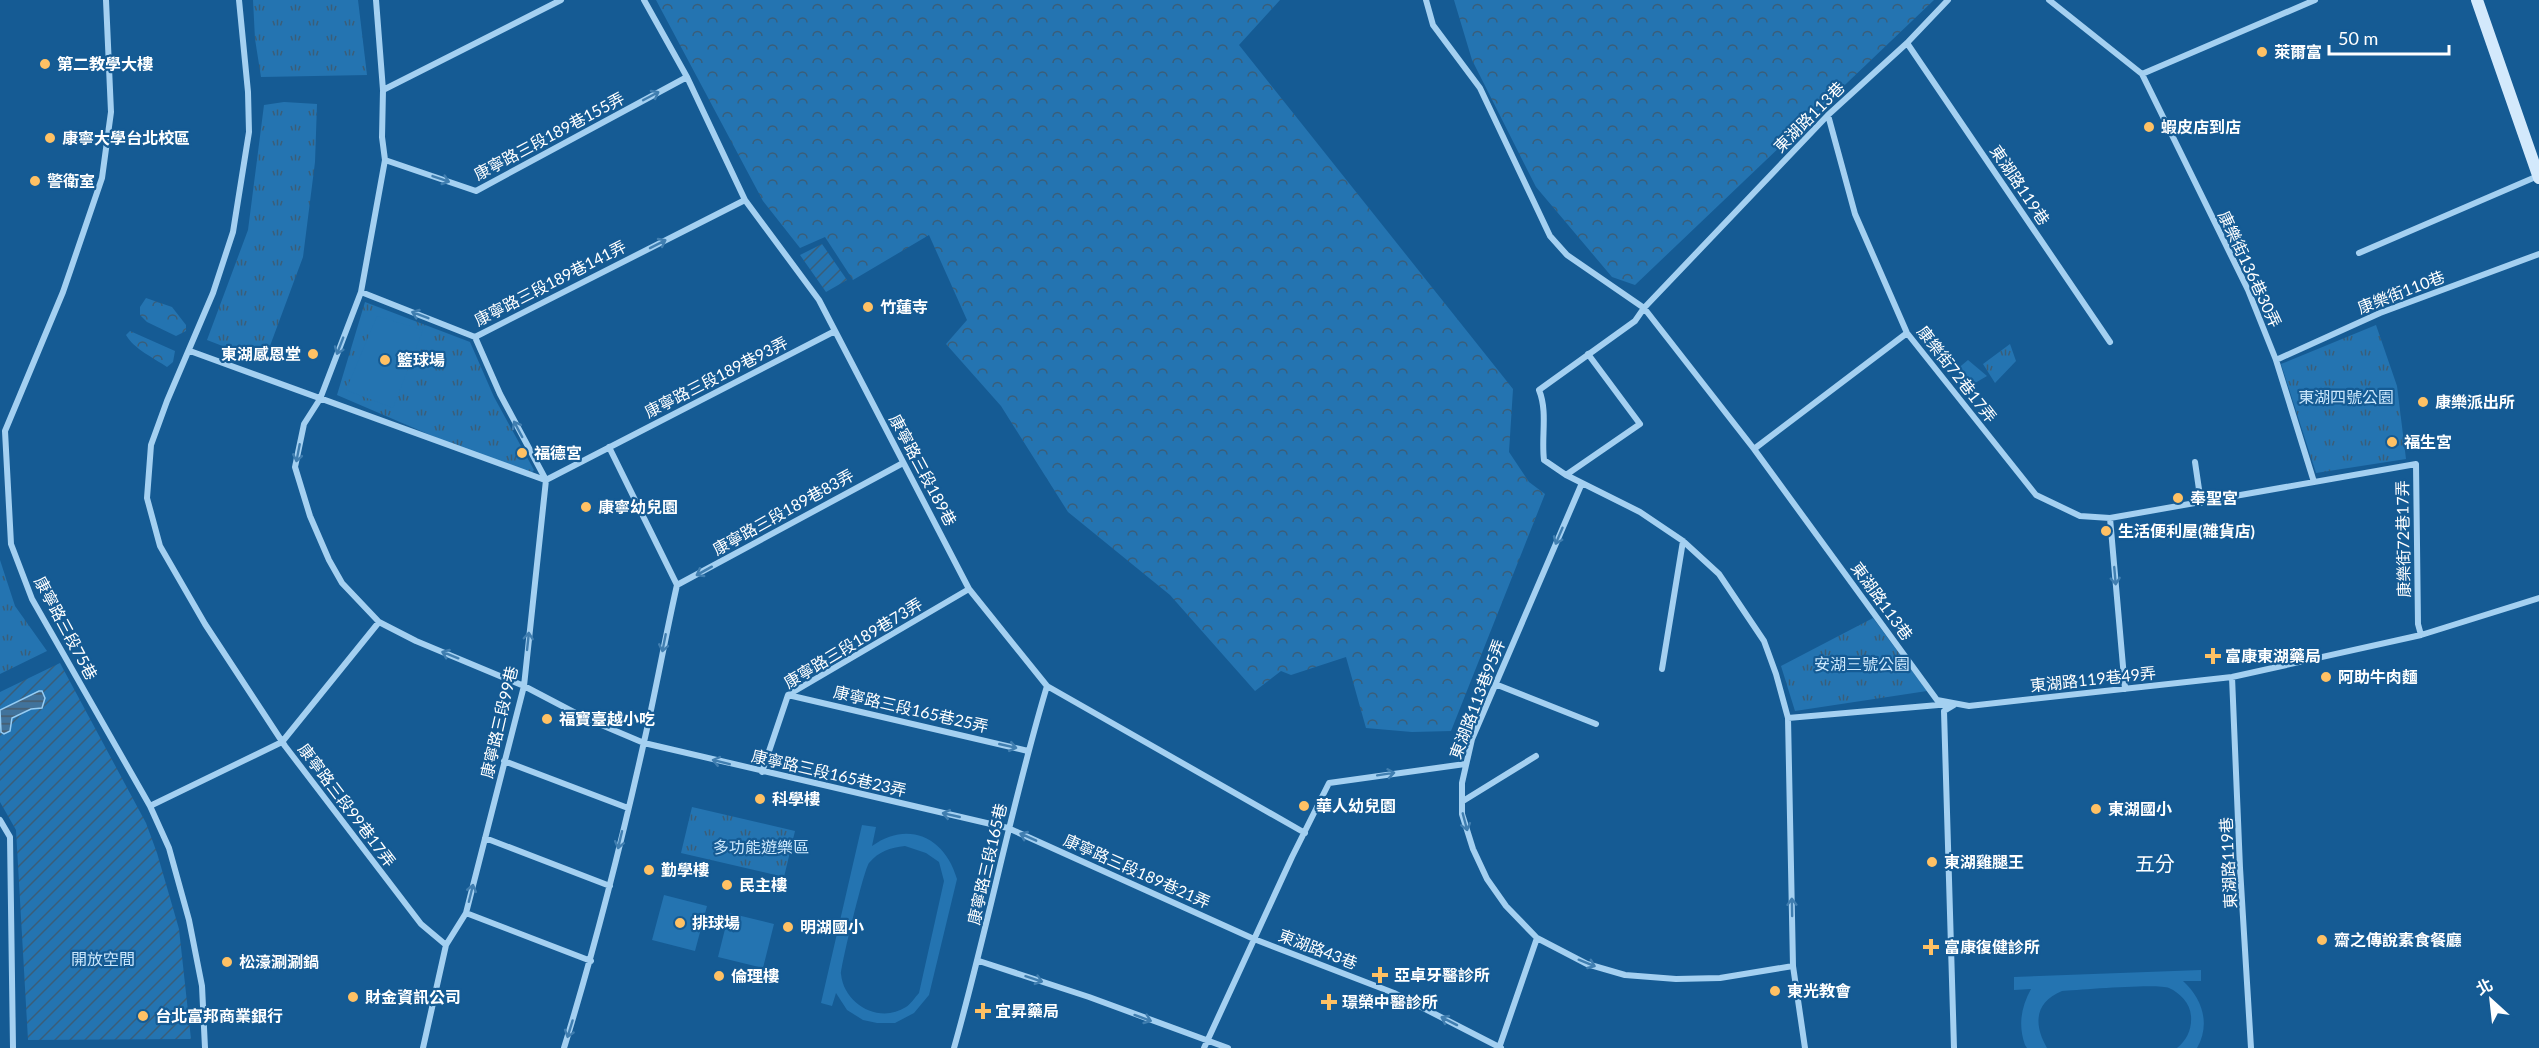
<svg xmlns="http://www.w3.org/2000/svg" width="2539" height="1048" font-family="Lato,'Noto Sans TC',sans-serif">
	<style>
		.forest { fill: url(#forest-crowns) }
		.park { fill: url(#park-tufts) }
		.garden { fill: url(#garden-furrows) }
		.pitch { fill: #2474b1; fill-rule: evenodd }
		.water { fill: url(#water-rules); stroke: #96cdf4; stroke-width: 1.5 }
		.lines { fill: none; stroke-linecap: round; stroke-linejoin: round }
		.street { stroke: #a4d0f1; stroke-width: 6 }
		.secondary { stroke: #d3e9fc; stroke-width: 12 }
		.oneway { stroke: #407eb0 }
		.poi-dot { fill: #ffc164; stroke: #155b94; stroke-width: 2 }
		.labels { text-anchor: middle; stroke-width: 4.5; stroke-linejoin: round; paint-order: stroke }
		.poi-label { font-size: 16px; font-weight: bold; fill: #fff; stroke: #155b94; text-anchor: start }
		.street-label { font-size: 16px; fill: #fff; stroke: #155b94 }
		.park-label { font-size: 16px; fill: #cbe7fc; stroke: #155b94 }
		.quarter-label { font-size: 20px; fill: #fff; stroke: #155b94 }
	</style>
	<defs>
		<pattern id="forest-crowns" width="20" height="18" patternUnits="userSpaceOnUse" patternTransform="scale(1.5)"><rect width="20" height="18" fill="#2474b1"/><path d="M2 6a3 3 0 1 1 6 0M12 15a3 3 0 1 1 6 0" fill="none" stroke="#3a5e79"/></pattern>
		<pattern id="park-tufts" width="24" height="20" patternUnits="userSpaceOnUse" patternTransform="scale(1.5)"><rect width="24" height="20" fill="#2474b1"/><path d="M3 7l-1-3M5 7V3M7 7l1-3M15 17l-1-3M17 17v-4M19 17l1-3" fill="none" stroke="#3a5e79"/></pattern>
		<pattern id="garden-furrows" width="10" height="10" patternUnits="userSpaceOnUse" patternTransform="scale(1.5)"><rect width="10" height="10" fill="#2474b1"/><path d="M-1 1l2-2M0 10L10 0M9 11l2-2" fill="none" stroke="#3a5e79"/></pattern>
		<pattern id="water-rules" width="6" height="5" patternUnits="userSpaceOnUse" patternTransform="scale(1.5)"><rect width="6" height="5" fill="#41739c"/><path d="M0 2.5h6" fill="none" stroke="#485c6c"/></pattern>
	</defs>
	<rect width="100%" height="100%" fill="#155b94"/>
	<path class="forest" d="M 656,0 L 1280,0 L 1239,45 L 1513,389 L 1509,452 L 1529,482 L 1545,494 L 1451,731 L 1412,732 L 1366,728 L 1346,657 L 1291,675 L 1281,671 L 1255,691 L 1170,595 L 1068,512 L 1001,406 L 946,344 L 967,320 L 929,235 L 853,280 L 825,237 L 800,248 L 763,201 Z
		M 1454,0 L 1934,0 L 1635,285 L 1612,277 L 1536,187 L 1472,60 Z
		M 146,298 L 172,307 L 186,325 L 186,331 L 176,336 L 147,322 L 140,315 L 140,307 Z
		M 130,331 L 175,351 L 173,362 L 167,367 C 154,358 134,349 126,335 Z"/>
	<path class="park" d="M 253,0 L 358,0 L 367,75 L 261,77 L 255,39 Z
		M 284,102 L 317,104 L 315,162 L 303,257 L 264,362 L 207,340 L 248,230 L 264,105 Z
		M 365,302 L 470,342 L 494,397 L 534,470 L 528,477 L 337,395 Z
		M 2376,325 L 2397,386 L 2406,459 L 2316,473 L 2281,364 Z
		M 2010,344 L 2016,361 L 1995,383 L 1983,364 Z
		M 1968,360 L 1987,376 L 1968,387 L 1956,370 Z
		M 0,560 L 15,606 L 47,651 L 0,674 Z
		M 1873,618 L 1927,691 L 1795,711 L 1781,666 Z
		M 692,807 L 795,831 L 784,877 L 681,853 Z"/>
	<path class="garden" d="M 822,244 L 847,280 L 826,292 L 800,255 Z
		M 60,663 L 146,823 L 157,853 L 179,929 L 191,1039 L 28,1040 L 16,830 L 0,802 L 0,692 Z"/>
	<path class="pitch" d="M 377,316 L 423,330 L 393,408 L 346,390 Z
		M 862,825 L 876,827 L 872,846 C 908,820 945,837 957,879 L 929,995 L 914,1013 L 895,1023 L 877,1023 L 863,1020 L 847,1010 L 836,993 L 832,1006 L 821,1003 ZM 905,846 L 926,853 L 939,862 L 944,881 L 919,993 C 915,997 911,1004 906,1007 C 880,1024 844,1005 841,974 C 841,965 864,869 869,863 C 879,851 890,848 905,846 Z
		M 664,895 L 707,906 L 695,951 L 652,940 Z
		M 729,913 L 774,924 L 763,968 L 718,957 Z
		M 2201,970 L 2201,981 L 2183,981 C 2202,998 2211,1024 2197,1048 L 2177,1048 C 2187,1040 2192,1029 2191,1016 C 2190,1003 2180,993 2169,988 C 2158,983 2079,990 2062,991 C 2035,1002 2033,1024 2047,1048 L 2027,1048 L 2025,1045 C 2018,1025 2021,1007 2031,989 L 2014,990 L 2014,977 Z"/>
	<path class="water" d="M 39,691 L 42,691 L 45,698 L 42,708 L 31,709 L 12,718 L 10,731 L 4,734 L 1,732 L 0,710 Z"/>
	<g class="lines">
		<path class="street" d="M 106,0 L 111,112 L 102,178 L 63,292 L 5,431 L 11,544 L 32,599 L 150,806 L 169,848 L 189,920 L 202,986 L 205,1048
			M 239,0 L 248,92 L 249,132 L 233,232 L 213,293 L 167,401 L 151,445 L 147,498 L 160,546 L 205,624 L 285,746 L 421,924 L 446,945
			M 376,0 L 383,90 L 382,137 L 385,160 L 361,292 L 320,399 L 304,424 L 295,467 L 310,516 L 329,560 L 342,583 L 379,622 L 416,641 L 524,686 L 585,718 L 644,743 L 1008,828 L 1254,939 L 1394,993 L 1501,1048
			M 644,0 L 687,77 L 745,200 L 819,300 L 969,589 L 1047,686 L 1305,833
			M 1426,0 L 1433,25 L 1480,88 L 1550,236 L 1567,255 L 1644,308 L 1754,449 L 1937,700 L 1969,706 L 2232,677 L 2421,635 L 2539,598
			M 1948,0 L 1907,43 L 1828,115 L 1644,308 L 1635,321 L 1539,390 C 1548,412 1541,437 1544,460 L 1566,475 L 1640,512 L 1683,541 L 1719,574 L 1764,641 L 1776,674 L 1788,718 L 1950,704
			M 2049,0 L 2142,74 L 2248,290 L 2276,360 L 2314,482
			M 1907,43 L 2110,342
			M 2142,74 L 2315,0
			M 383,90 L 561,0
			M 1828,115 L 1855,214 L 1907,333 L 2036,495 L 2080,516 L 2110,518 L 2416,464 L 2418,624 L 2421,635
			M 385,160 L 476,191 L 687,77
			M 2359,253 L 2538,176
			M 361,292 L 475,337 L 745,200
			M 190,351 L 545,480
			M 2276,360 L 2380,313 L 2539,254
			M 609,447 L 677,585
			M 1754,449 L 1907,333
			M 2195,462 L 2201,503
			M 1566,475 L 1640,424 L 1588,354
			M 546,480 L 835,331
			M 1582,483 L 1472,739 L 1462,783 L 1462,814 L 1473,849 L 1487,879 L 1506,906 L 1537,938 L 1587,964 L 1625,975 L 1676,979 L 1720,978 L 1793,966
			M 2110,518 L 2125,689
			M 677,585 L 903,463
			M 1662,669 L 1683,541
			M 2232,677 L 2240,868 L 2251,1048
			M 1495,684 L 1596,724
			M 788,695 L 1028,751
			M 1788,718 L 1793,966 L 1805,1048
			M 504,761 L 628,808
			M 762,772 L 788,695 L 969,589
			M 1463,801 L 1536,756
			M 150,806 L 282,742 L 379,622
			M 0,820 L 10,837 L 13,1048
			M 485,838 L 610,886
			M 466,913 L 591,961
			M 979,961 L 1089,997 L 1228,1048
			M 423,1048 L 446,945 L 466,913 L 524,686 L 546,480 L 500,394 L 475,337
			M 564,1048 C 595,947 621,845 644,742 C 656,690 665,638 677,585
			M 954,1048 C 988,928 1011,806 1047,686
			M 1204,1048 L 1292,857 L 1329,783 L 1465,764
			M 1499,1048 L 1537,938
			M 1954,1048 L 1944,711 L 1954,705"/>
		<path class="secondary" d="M 2477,0 L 2539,178"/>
	</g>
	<defs><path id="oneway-shaft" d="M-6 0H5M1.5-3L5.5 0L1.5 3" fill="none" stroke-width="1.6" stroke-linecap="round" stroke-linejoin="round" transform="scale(1.5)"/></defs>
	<g class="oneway">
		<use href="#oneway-shaft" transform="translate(651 96) rotate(-28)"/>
		<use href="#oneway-shaft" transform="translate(441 179) rotate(19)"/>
		<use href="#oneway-shaft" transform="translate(658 244) rotate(-27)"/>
		<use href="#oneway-shaft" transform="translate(420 315) rotate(-159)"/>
		<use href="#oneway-shaft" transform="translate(340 346) rotate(111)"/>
		<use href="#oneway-shaft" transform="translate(518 429) rotate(-118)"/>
		<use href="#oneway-shaft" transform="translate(298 453) rotate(101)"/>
		<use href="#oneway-shaft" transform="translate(1559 536) rotate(113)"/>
		<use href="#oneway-shaft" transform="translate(704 571) rotate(151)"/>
		<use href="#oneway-shaft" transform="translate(2115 576) rotate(85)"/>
		<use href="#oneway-shaft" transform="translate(528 641) rotate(-84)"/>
		<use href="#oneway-shaft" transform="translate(664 643) rotate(101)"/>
		<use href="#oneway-shaft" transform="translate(450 655) rotate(-158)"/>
		<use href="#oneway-shaft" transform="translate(1008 746) rotate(13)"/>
		<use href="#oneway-shaft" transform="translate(721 762) rotate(-166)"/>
		<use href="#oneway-shaft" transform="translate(1386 774) rotate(-9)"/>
		<use href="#oneway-shaft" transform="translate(951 815) rotate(-167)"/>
		<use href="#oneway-shaft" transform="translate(1465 822) rotate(75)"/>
		<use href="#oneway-shaft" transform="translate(1028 837) rotate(-156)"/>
		<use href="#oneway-shaft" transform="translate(620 840) rotate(103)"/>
		<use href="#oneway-shaft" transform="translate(471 893) rotate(-76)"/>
		<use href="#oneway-shaft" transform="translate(1792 907) rotate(-91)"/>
		<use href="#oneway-shaft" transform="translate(1587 963) rotate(22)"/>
		<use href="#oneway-shaft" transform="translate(1034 979) rotate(18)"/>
		<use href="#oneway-shaft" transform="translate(1143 1018) rotate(20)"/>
		<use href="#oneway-shaft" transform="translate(1449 1021) rotate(-153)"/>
		<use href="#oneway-shaft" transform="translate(570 1029) rotate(107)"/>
	</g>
	<g class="poi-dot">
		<circle cx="2262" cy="52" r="6"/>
		<circle cx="45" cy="64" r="6"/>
		<circle cx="2149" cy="127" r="6"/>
		<circle cx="50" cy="138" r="6"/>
		<circle cx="35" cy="181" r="6"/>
		<circle cx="868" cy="307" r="6"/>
		<circle cx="313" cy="354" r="6"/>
		<circle cx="385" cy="360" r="6"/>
		<circle cx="2423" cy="402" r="6"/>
		<circle cx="2392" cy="442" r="6"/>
		<circle cx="522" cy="453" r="6"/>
		<circle cx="2178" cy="498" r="6"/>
		<circle cx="586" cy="507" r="6"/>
		<circle cx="2106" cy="531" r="6"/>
		<path d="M2210 647h6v6h6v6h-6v6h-6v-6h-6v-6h6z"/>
		<circle cx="2326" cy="677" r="6"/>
		<circle cx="547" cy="719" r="6"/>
		<circle cx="760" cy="799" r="6"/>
		<circle cx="1304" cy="806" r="6"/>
		<circle cx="2096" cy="809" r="6"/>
		<circle cx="1932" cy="862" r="6"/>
		<circle cx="649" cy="870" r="6"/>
		<circle cx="727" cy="885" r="6"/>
		<circle cx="680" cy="923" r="6"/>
		<circle cx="788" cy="927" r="6"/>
		<circle cx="2322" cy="940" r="6"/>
		<path d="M1928 938h6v6h6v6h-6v6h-6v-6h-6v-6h6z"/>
		<circle cx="227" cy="962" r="6"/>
		<path d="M1377 966h6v6h6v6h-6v6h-6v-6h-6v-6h6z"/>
		<circle cx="719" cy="976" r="6"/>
		<circle cx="1775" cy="991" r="6"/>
		<circle cx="353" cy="997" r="6"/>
		<path d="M1326 993h6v6h6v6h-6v6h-6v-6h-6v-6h6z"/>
		<path d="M980 1002h6v6h6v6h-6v6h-6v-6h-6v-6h6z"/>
		<circle cx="143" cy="1016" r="6"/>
	</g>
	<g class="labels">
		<g class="poi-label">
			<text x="2274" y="58">萊爾富</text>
			<text x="57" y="70">第二教學大樓</text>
			<text x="2161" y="133">蝦皮店到店</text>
			<text x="62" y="144">康寧大學台北校區</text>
			<text x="47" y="187">警衛室</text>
			<text x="880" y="313">竹蓮寺</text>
			<text x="301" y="360" text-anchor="end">東湖感恩堂</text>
			<text x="397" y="366">籃球場</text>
			<text x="2435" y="408">康樂派出所</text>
			<text x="2404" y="448">福生宮</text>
			<text x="534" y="459">福德宮</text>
			<text x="2190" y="504">奉聖宮</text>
			<text x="598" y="513">康寧幼兒園</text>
			<text x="2118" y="537">生活便利屋(雜貨店)</text>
			<text x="2225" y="662">富康東湖藥局</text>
			<text x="2338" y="683">阿助牛肉麵</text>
			<text x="559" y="725">福寶臺越小吃</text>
			<text x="772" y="805">科學樓</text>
			<text x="1316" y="812">華人幼兒園</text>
			<text x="2108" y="815">東湖國小</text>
			<text x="1944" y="868">東湖雞腿王</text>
			<text x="661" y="876">勤學樓</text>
			<text x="739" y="891">民主樓</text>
			<text x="692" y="929">排球場</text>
			<text x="800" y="933">明湖國小</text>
			<text x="2334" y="946">齋之傳說素食餐廳</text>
			<text x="1944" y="953">富康復健診所</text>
			<text x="239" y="968">松濠涮涮鍋</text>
			<text x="1394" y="981">亞卓牙醫診所</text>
			<text x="731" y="982">倫理樓</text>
			<text x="1787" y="997">東光教會</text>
			<text x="365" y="1003">財金資訊公司</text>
			<text x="1342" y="1008">璟榮中醫診所</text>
			<text x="995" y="1017">宜昇藥局</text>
			<text x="155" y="1022">台北富邦商業銀行</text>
		</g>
		<g class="street-label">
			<text transform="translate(1809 117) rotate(-45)" y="6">東湖路113巷</text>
			<text transform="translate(549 136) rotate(-28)" y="6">康寧路三段189巷155弄</text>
			<text transform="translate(2020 185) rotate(56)" y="6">東湖路119巷</text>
			<text transform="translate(2250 269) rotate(65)" y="6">康樂街136巷30弄</text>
			<text transform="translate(550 283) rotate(-27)" y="6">康寧路三段189巷141弄</text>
			<text transform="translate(2401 292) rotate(-21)" y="6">康樂街110巷</text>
			<text transform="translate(1957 374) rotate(52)" y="6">康樂街72巷17弄</text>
			<text transform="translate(716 377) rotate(-27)" y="6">康寧路三段189巷93弄</text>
			<text transform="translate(923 470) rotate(62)" y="6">康寧路三段189巷</text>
			<text transform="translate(783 512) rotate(-29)" y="6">康寧路三段189巷83弄</text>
			<text transform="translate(2403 539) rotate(-91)" y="6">康樂街72巷17弄</text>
			<text transform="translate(1882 601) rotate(54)" y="6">東湖路113巷</text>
			<text transform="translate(66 628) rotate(62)" y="6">康寧路三段75巷</text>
			<text transform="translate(853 643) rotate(-31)" y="6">康寧路三段189巷73弄</text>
			<text transform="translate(2093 679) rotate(-6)" y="6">東湖路119巷49弄</text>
			<text transform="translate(1477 699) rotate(-69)" y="6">東湖路113巷95弄</text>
			<text transform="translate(911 709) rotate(13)" y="6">康寧路三段165巷25弄</text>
			<text transform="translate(499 722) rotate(-77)" y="6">康寧路三段99巷</text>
			<text transform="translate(829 773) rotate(13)" y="6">康寧路三段165巷23弄</text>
			<text transform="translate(347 805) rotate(53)" y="6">康寧路三段99巷17弄</text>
			<text transform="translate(2228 863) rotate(-93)" y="6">東湖路119巷</text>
			<text transform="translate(987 864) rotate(-77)" y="6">康寧路三段165巷</text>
			<text transform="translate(1137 871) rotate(24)" y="6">康寧路三段189巷21弄</text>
			<text transform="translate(1318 949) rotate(21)" y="6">東湖路43巷</text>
		</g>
		<g class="park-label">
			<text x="2346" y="403">東湖四號公園</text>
			<text x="1862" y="670">安湖三號公園</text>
			<text x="761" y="853">多功能遊樂區</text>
			<text x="103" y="965">開放空間</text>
		</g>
		<g class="quarter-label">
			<text x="2155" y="871">五分</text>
		</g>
	</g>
	<g transform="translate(2491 1000) rotate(333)" stroke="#155b94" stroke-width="4.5" paint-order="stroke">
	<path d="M0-4.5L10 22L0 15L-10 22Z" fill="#ffffff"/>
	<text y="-9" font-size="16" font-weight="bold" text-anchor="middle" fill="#ffffff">北</text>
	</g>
	<path d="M2329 45v9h120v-9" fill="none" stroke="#ffffff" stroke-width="3"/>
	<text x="2338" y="45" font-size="18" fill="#ffffff" stroke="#155b94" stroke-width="4.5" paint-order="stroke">50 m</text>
</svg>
